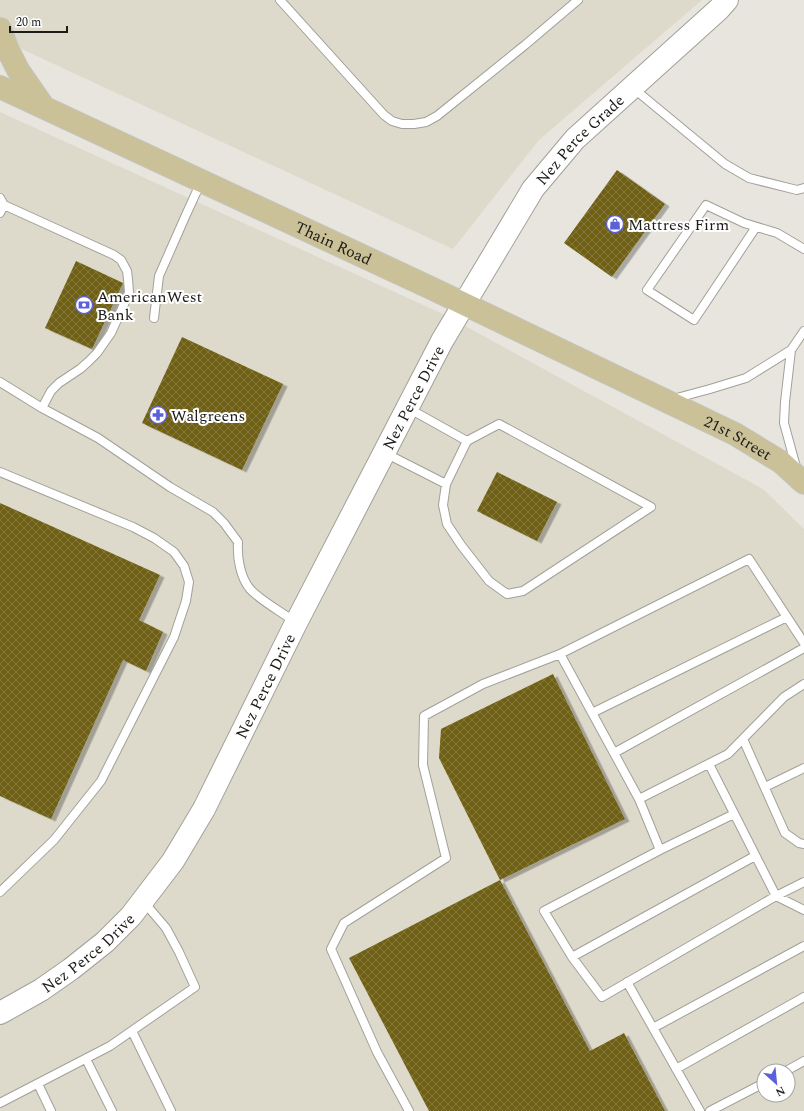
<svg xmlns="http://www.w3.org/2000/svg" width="804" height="1111" font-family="Spectral,serif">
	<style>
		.built { fill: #dddacb; fill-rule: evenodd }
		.building { fill: url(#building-cross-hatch); filter: url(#shadow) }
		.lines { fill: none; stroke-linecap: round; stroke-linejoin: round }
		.lane-casing { stroke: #a2a099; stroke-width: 10 }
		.secondary-casing { stroke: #a2a099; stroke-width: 24 }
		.primary-casing { stroke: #c4c4c3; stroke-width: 24 }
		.lane { stroke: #fff; stroke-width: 8 }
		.secondary { stroke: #fff; stroke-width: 22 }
		.primary { stroke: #cac198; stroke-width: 22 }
		.labels { text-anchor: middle; stroke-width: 4; stroke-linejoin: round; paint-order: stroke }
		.street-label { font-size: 16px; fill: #1c1b18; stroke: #fff }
		.poi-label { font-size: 16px; fill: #1c1b18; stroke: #fff; text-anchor: start }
	</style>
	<defs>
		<pattern id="building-cross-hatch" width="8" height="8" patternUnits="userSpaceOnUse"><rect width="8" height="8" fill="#706112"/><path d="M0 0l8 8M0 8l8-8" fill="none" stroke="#83783c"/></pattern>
		<filter id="shadow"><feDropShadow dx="4.5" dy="2.5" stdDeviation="0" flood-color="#0004"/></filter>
	</defs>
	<rect width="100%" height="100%" fill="#e7e5de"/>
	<path class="built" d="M 0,0 L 702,0 L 539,140 L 453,249 L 0,39 Z
		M 0,112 L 445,315 L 763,489 L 804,529 L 804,1111 L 0,1111 ZM 764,1071 L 788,1071 L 788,1095 L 764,1095 Z"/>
	<path class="building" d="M 617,170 L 665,204 L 612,277 L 564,243 Z
		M 76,261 L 123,283 L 92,349 L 45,328 Z
		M 182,337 L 283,384 L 242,470 L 142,423 Z
		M 497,472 L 557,502 L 537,541 L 477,511 Z
		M 0,503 L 160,575 L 139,620 L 163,632 L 146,671 L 123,660 L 51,819 L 0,796 Z
		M 553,674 L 625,819 L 500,880 L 590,1051 L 624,1033 L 665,1111 L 429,1111 L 349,958 L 500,880 L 439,758 L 441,729 Z"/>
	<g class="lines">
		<g class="lane-casing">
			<path id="lane" d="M 280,0 L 384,115 L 392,121 L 402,124 L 414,124 L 426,122 L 437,116 L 525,45 L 578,0
				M 633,88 L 725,164 L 749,178 L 797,190 L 804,188
				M 0,198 L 4,205 L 114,255 L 121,260 L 127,271 L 128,279 L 129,293 L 111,333 L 97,353 L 88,362 L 80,369 L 59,383 L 51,391 L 42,408
				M 0,213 L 4,205
				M 756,227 L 694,320 L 647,290 L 706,205 L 744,223 L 777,233 L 804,249
				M 154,318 L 159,276 L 185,217 L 201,182
				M 791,350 L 785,402 L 784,423 L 796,467
				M 0,382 L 42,408 L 98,438 L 170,487 L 213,512 L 224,523 L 238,542 C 237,557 240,577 250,589 C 261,601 282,612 295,622
				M 673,399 L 710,389 L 746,378 L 791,350 L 804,331
				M 385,453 L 446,484 L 467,441 L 408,408
				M 0,472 L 133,527 L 154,538 L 174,552 L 184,566 L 189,582 L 186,601 L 174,637 L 101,781 L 54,840 L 0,892
				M 446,484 L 443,505 L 447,524 L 461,545 L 489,581 L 507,594 L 523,591 L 651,507 L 499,424 L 467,441
				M 592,713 L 787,617
				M 743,739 L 785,833 L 799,843 L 804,844
				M 614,753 L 804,648
				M 709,764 L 776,896 L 804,910
				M 765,787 L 804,768
				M 639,799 L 728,754 L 784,697 L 804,684
				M 660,850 L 734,814
				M 755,856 L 572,957 L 544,911 L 660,850 L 639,799 L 560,654 L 749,559 L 804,643
				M 572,957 L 602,997 L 776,896 L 804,882
				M 627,982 L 700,1111
				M 653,1028 L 804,946
				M 132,1031 L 171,1111
				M 86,1059 L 112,1111
				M 676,1069 L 804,997
				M 786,1071 L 804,1061
				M 38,1084 L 51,1111
				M 0,1103 L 110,1046 L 195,987 L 179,952 L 166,928 L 143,901
				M 409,1111 L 377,1052 L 331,949 L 344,923 L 446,858 L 423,765 L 424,716 L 483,684 L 560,654
				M 710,1111 L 764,1083"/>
		</g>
		<g class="secondary-casing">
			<g id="secondary">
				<path id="s1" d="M 0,1013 L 41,990 L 71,969 L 105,942 L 131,916 L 173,861 L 204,809 L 296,623 L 442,341 L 533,189 L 575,139 L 719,9 L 727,0"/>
			</g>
		</g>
		<g class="primary-casing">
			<g id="primary">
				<path d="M 0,29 L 7,48 L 18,70 L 43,106"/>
				<path id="s2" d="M 0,87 L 433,289 L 735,434 L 781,462 L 804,483"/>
			</g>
		</g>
		<use href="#lane" class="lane"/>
		<use href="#secondary" class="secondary"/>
		<use href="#primary" class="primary"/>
	</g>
	<defs>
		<g id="shop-ring" transform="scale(0.9)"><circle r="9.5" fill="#fff" stroke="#5d61d9" stroke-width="1.5"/><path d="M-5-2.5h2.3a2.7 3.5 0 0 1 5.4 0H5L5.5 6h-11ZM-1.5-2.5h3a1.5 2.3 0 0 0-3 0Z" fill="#5d61d9"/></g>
		<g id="bank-ring" transform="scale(0.9)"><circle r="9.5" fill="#fff" stroke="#5d61d9" stroke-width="1.5"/><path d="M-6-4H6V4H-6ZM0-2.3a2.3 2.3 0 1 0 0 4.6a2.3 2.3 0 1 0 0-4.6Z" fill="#5d61d9"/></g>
		<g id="pharmacy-ring" transform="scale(0.9)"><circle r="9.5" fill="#fff" stroke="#5d61d9" stroke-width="1.5"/><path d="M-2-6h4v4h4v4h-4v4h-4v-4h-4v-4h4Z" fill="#5d61d9"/></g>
	</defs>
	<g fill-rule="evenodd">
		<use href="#shop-ring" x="615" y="224"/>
		<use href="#bank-ring" x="84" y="305"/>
		<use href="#pharmacy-ring" x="158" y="415"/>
	</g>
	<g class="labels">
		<g class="street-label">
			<text dy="6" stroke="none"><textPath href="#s1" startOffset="1064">Nez Perce Grade</textPath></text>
			<text dy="6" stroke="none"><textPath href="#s2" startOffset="368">Thain Road</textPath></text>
			<text dy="6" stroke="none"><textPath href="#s1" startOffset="755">Nez Perce Drive</textPath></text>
			<text dy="6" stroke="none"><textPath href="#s2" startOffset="817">21st Street</textPath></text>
			<text dy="6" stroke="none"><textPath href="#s1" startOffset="431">Nez Perce Drive</textPath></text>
			<text dy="6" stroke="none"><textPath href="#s1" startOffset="107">Nez Perce Drive</textPath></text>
		</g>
		<g class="poi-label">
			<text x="628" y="230">Mattress Firm</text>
			<text x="97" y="302">AmericanWest<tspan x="97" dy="18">Bank</tspan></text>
			<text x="171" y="421">Walgreens</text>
		</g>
	</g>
	<g transform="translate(776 1083) rotate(153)"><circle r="19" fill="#ffffff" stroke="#a4a4a3"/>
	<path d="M0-3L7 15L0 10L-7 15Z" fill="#5d61d9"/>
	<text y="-6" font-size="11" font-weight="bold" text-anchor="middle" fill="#1c1b18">N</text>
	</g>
	<path d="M10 26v6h57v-6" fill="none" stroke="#1c1b18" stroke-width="2"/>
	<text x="16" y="26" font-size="12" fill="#1c1b18" stroke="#ffffff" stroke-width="3" paint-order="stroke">20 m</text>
</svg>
